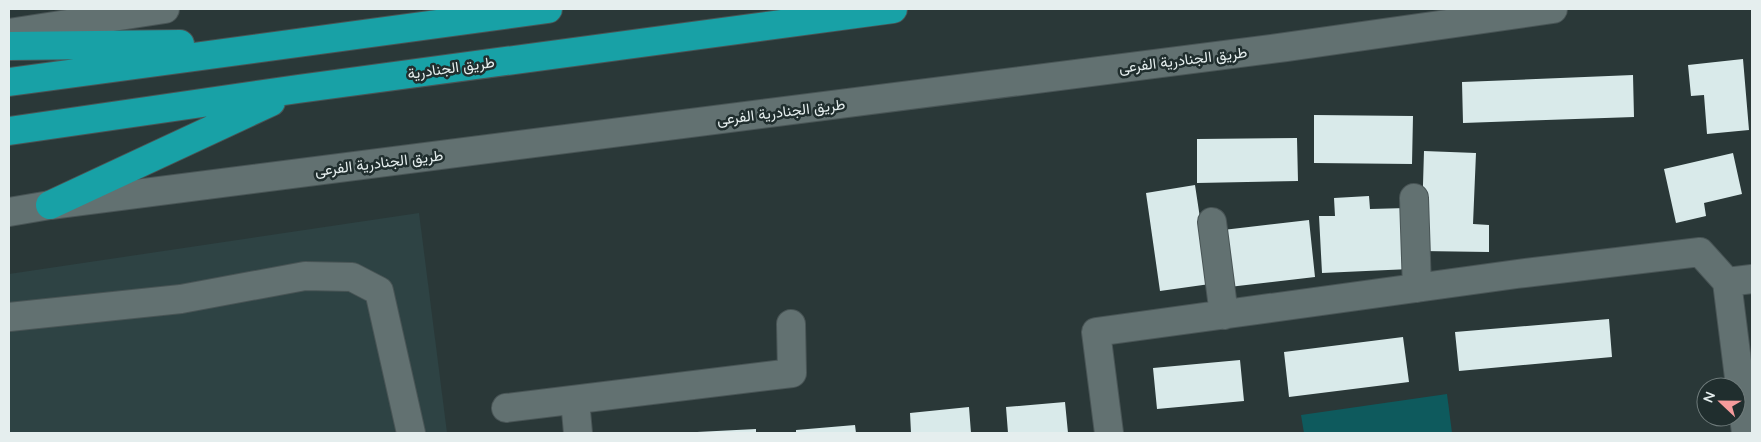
<svg xmlns="http://www.w3.org/2000/svg" width="1761" height="442" font-family="Quicksand,Vazirmatn,sans-serif">
	<style>
		.built { fill: #2e4344 }
		.green { fill: #0e5a5d }
		.building { fill: #d9eaea }
		.lines { fill: none; stroke-linecap: round; stroke-linejoin: round }
		.minor-casing { stroke: #495556; stroke-width: 30 }
		.highway-casing { stroke: #495556; stroke-width: 30 }
		.minor { stroke: #627171; stroke-width: 28 }
		.highway { stroke: #18a1a6; stroke-width: 28 }
		.labels { text-anchor: middle; stroke-width: 5; stroke-linejoin: round; paint-order: stroke }
		.street-label { font-size: 15px; fill: #e5eeee; stroke: #202e2e }
	</style>
	<rect width="100%" height="100%" fill="#2a3838"/>
	<path class="built" d="M 419,213 L 447,433 L 9,433 L 9,274 Z"/>
	<path class="green" d="M 1447,394 L 1452,433 L 1304,433 L 1301,415 Z"/>
	<path class="building" d="M 1743,59 L 1749,130 L 1707,134 L 1704,95 L 1691,96 L 1688,65 Z
		M 1633,75 L 1634,117 L 1463,123 L 1462,82 Z
		M 1314,115 L 1413,116 L 1412,164 L 1314,163 Z
		M 1297,138 L 1298,181 L 1197,183 L 1197,139 Z
		M 1424,151 L 1476,153 L 1473,224 L 1489,225 L 1489,252 L 1421,251 Z
		M 1733,153 L 1742,194 L 1704,203 L 1706,216 L 1676,223 L 1664,169 Z
		M 1195,185 L 1210,284 L 1160,291 L 1146,193 Z
		M 1369,196 L 1370,209 L 1407,208 L 1410,269 L 1322,273 L 1319,216 L 1335,216 L 1334,198 Z
		M 1309,220 L 1315,277 L 1229,287 L 1223,230 Z
		M 1609,319 L 1612,357 L 1459,371 L 1455,332 Z
		M 1403,337 L 1409,382 L 1289,397 L 1284,352 Z
		M 1240,360 L 1244,401 L 1157,409 L 1153,368 Z
		M 1065,402 L 1068,433 L 1008,433 L 1006,407 Z
		M 969,407 L 971,433 L 911,433 L 910,413 Z
		M 855,425 L 856,433 L 796,433 L 796,430 Z
		M 756,429 L 756,433 L 697,433 L 697,432 Z"/>
	<g class="lines">
		<g class="minor-casing">
			<path id="minor" d="M 9,33 L 165,9
				M 1414,198 L 1417,288
				M 9,212 L 50,205 L 1286,47 L 1553,9
				M 1212,222 L 1224,315
				M 1727,282 L 1752,279
				M 9,317 L 181,299 L 305,276 L 352,277 L 379,291 L 411,433
				M 575,400 L 578,433
				M 506,408 L 792,373 L 791,324
				M 1109,433 L 1096,332 L 1517,274 L 1700,252 L 1727,282 L 1746,433"/>
		</g>
		<g class="highway-casing">
			<path id="highway" d="M 9,46 L 180,44
				M 9,82 L 548,9
				M 9,131 L 298,89 L 893,9
				M 50,205 L 271,102"/>
		</g>
		<use href="#minor" class="minor"/>
		<use href="#highway" class="highway"/>
	</g>
	<g class="labels">
		<g class="street-label">
			<text transform="translate(1183 60) rotate(-7)" y="5">طريق الجنادرية الفرعى</text>
			<text transform="translate(451 68) rotate(-8)" y="5">طريق الجنادرية</text>
			<text transform="translate(781 112) rotate(-7)" y="5">طريق الجنادرية الفرعى</text>
			<text transform="translate(379 163) rotate(-7)" y="5">طريق الجنادرية الفرعى</text>
		</g>
	</g>
	<rect width="1761" height="442" fill="none" stroke="#e5eeee" stroke-width="20"/>
	<g transform="translate(1721 402) rotate(292)"><circle r="24" fill="#202e2e" stroke="#6f7b7b"/>
	<path d="M0-4L9 19L0 12L-9 19Z" fill="#f59b9c"/>
	<text y="-8" font-size="14" font-weight="bold" text-anchor="middle" fill="#e5eeee">N</text>
	</g>
</svg>
